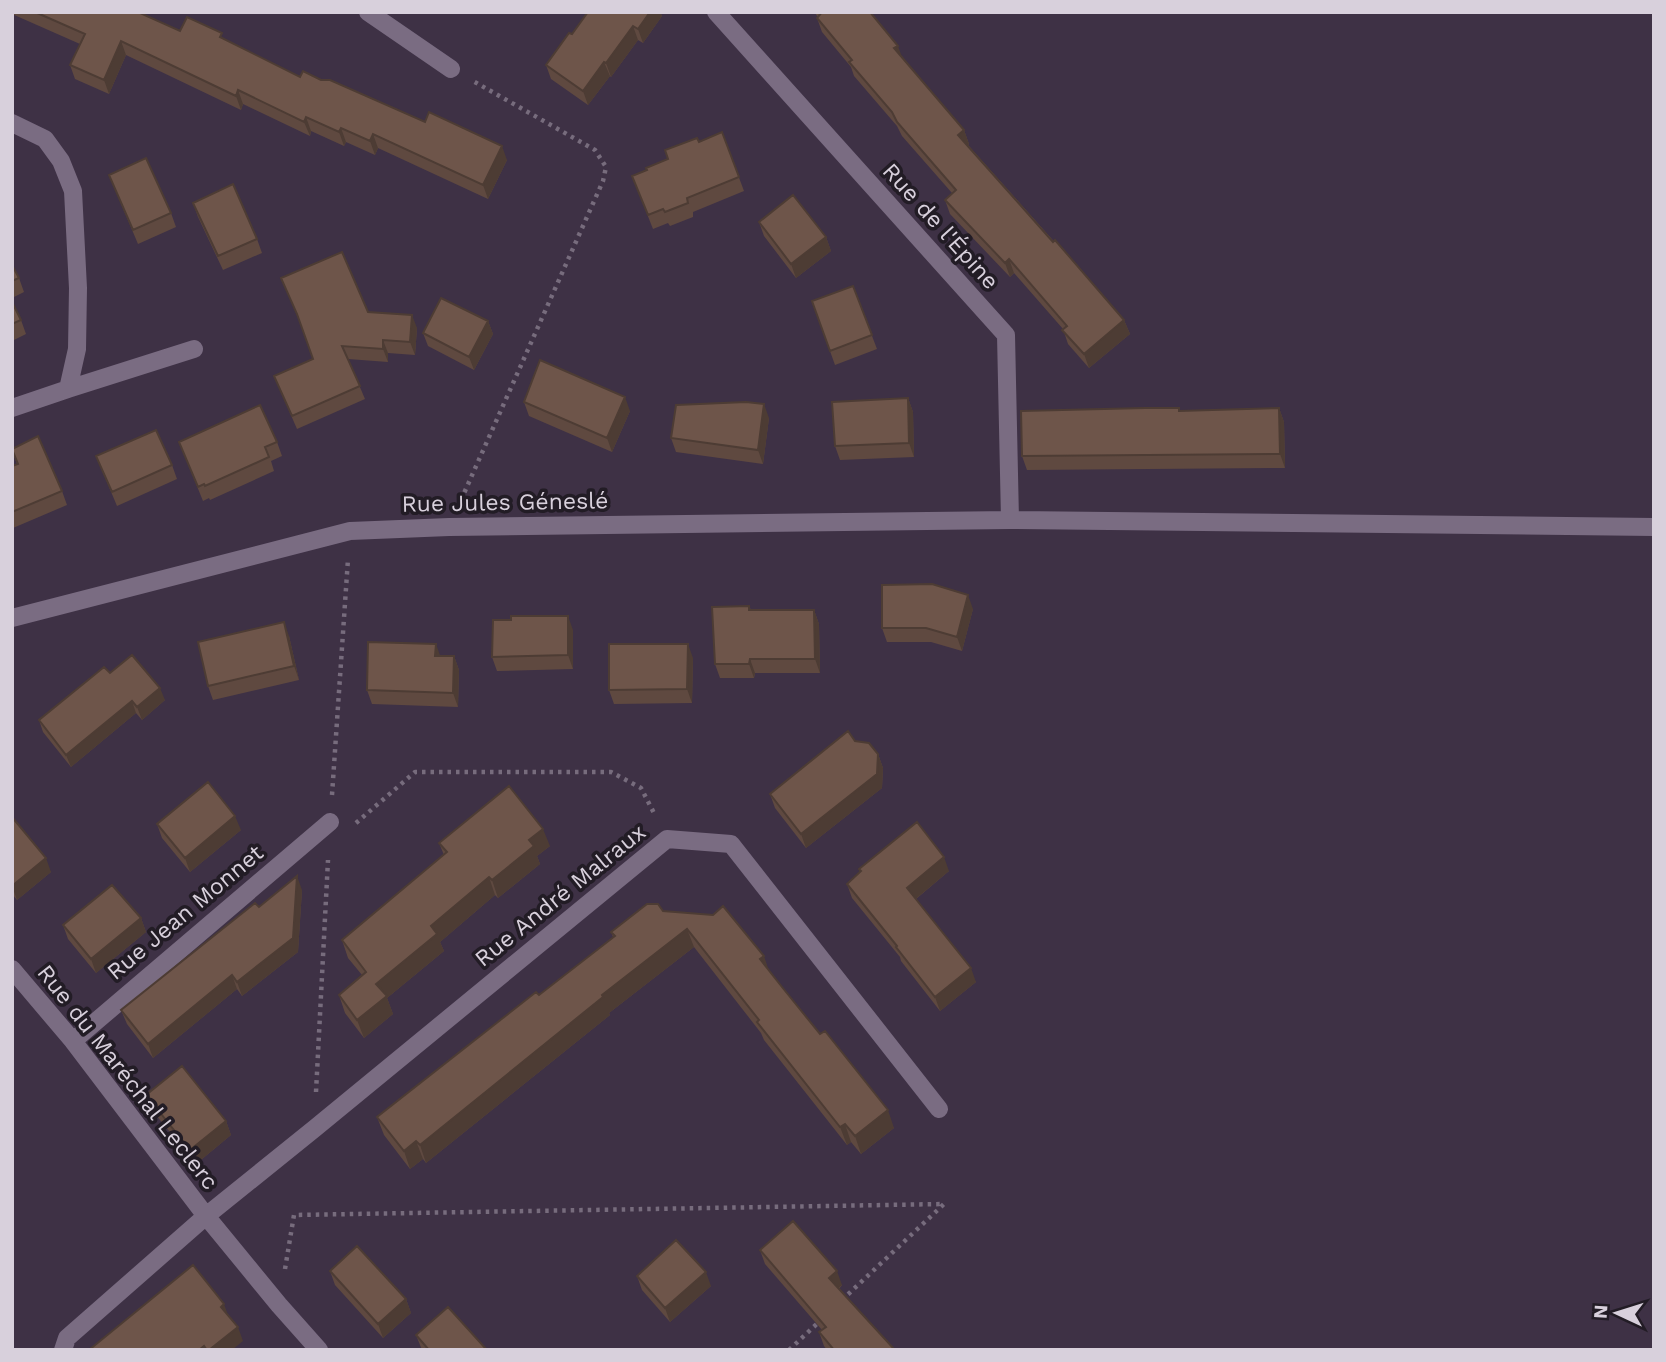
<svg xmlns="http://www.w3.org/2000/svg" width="1666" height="1362" font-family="'Work Sans',sans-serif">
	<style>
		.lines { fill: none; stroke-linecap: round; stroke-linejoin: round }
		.path { stroke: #776c7d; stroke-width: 4.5; stroke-dasharray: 3.5 5; stroke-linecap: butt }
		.minor { stroke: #7a6c82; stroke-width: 18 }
		.wall { fill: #5f4940 }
		.shaded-wall { fill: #4d3c34 }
		.building { fill: #6e554a; stroke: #4d3c34; stroke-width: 2 }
		.labels { text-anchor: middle; stroke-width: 7; stroke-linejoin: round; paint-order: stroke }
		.street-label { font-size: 23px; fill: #d8d0dc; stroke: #221c25 }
	</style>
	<rect width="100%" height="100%" fill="#3e3145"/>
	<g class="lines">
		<path class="path" d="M 461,500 L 603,181 L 606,167 L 595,150 L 473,81
			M 332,795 L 348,559
			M 356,823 L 415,772 L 611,772 L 641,788 L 655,815
			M 316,1092 L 328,860
			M 285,1269 L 294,1215 L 944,1204 L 842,1300
			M 789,1350 L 821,1320"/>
		<path class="minor" d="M 368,12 L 451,69
			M 716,12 L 1006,335 L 1010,520
			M 12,123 L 45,139 L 61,161 L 73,191 L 78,288 L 77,349 L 68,389 L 12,408
			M 68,389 L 194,349
			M 12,618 L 350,531 L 449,527 L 1010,520 L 1654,527
			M 12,969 L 73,1041 L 206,1216 L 279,1305 L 319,1350
			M 73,1041 L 330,822
			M 63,1350 L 67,1338 L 206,1216 L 314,1129 L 667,839 L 731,844 L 939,1109"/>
	</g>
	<path class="wall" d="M 12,12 L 138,12 L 180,31 L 224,39 L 300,77 L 507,160 L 488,199 L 378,148 L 375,155 L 346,142 L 344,146 L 311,131 L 310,136 L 243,104 L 241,110 L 126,55 L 109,94 L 75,79 L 70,65 L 80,44 L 12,14 Z
		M 588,12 L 660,12 L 662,16 L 643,43 L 638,40 L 611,77 L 610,76 L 588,105 L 551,79 L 546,65 L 572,34 Z
		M 814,12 L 870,12 L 902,58 L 964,130 L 969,144 L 968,145 L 1124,320 L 1130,334 L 1089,368 L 1068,344 L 1063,329 L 1014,273 L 1010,277 L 950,214 L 945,200 L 952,193 L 902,136 L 897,126 L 854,76 L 851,67 L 822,32 L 817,18 L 818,17 Z
		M 722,132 L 744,191 L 693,212 L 693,217 L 670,226 L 668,223 L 653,229 L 632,176 L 647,170 L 699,142 Z
		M 109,175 L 171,213 L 176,227 L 138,244 Z
		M 193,203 L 257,239 L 262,253 L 223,270 L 198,217 Z
		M 759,222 L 826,237 L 831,251 L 796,278 L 764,236 Z
		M 12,265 L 19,278 L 24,292 L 12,298 Z
		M 281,278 L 368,312 L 417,328 L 415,355 L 388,353 L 388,362 L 348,359 L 365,399 L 297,429 L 274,376 L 313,359 L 301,325 Z
		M 853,286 L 877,349 L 835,365 L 812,301 Z
		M 12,302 L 21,320 L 26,334 L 12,341 Z
		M 488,321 L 493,334 L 474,370 L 428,346 L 423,333 Z
		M 908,398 L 913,412 L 914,457 L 840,460 L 835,446 Z
		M 524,402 L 630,411 L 612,452 L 529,416 Z
		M 1179,408 L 1180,411 L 1279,408 L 1284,422 L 1285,468 L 1027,470 L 1022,456 Z
		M 769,418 L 763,464 L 676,452 L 671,438 Z
		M 179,442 L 277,442 L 282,456 L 271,461 L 274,471 L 210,500 L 209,498 L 203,501 Z
		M 12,451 L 62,491 L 67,505 L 13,528 L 12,466 L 17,464 Z
		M 96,456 L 172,465 L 177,479 L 117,506 Z
		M 749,606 L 751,610 L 814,610 L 819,624 L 820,673 L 755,673 L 754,678 L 720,678 L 715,664 Z
		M 973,609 L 962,651 L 931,642 L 887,642 L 882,628 Z
		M 511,620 L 573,630 L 573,669 L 497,671 L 492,657 Z
		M 289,636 L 299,680 L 213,700 L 208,686 Z
		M 440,656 L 454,656 L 459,670 L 458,707 L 372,704 L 367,690 Z
		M 693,658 L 692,703 L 614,704 L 609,690 Z
		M 110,673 L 165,700 L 142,720 L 136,713 L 71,767 L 43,732 L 39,720 Z
		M 855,741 L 878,754 L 883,768 L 882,788 L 806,848 L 775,808 L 770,794 Z
		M 12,817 L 51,872 L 17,900 L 12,894 Z
		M 157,824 L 241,830 L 190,872 L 162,838 Z
		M 439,843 L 550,846 L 537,856 L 540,864 L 498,898 L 495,895 L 440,942 L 444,951 L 387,998 L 393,1014 L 364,1038 L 345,1013 L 339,995 L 362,975 L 348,958 L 342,940 L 444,855 Z
		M 859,869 L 949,871 L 916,899 L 976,982 L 940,1011 L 901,961 L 900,957 L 852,898 L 847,884 L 860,872 Z
		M 302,890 L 298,952 L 242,996 L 237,989 L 153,1058 L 127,1024 L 121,1010 L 259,907 Z
		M 663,911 L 769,970 L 894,1128 L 861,1154 L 851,1142 L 847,1145 L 764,1040 L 761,1033 L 694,947 L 609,1013 L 610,1015 L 426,1163 L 423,1159 L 410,1169 L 384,1135 L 377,1117 L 539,995 L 613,937 L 611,932 Z
		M 141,918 L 146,932 L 96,973 L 68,939 L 63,925 Z
		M 146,1095 L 226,1121 L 231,1135 L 196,1164 L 151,1109 Z
		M 760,1250 L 842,1285 L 839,1289 L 895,1350 L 827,1350 L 824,1346 L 819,1332 L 822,1330 L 765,1264 Z
		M 330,1271 L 406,1299 L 411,1313 L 383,1338 L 335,1285 Z
		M 637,1276 L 711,1286 L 670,1322 L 642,1290 Z
		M 416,1335 L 487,1350 L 422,1350 Z"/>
	<path class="shaded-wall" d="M 650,12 L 660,12 L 662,16 L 643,43 L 638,29 Z
		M 633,26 L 638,40 L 611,77 L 606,63 Z
		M 121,41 L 126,55 L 109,94 L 104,80 Z
		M 898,46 L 903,60 L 894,48 Z
		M 604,62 L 610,76 L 588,105 L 583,91 Z
		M 238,90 L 243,104 L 241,110 L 236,96 Z
		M 306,117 L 311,131 L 310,136 L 304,122 Z
		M 341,128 L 346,142 L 344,146 L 339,132 Z
		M 964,130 L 969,144 L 963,149 L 958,135 Z
		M 373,134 L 378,148 L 375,155 L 370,141 Z
		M 502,146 L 507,160 L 488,199 L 483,185 Z
		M 826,237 L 831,251 L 796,278 L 791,264 Z
		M 1009,259 L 1014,273 L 1010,277 L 1005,263 Z
		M 412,315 L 417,328 L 415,355 L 410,342 Z
		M 1124,320 L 1130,334 L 1089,368 L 1084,354 Z
		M 488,321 L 493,334 L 474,370 L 469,357 Z
		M 383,340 L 388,353 L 388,362 L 383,349 Z
		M 625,397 L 630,411 L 612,452 L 607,438 Z
		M 908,398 L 913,412 L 914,457 L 909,443 Z
		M 764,404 L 769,418 L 763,464 L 758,450 Z
		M 1279,408 L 1284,422 L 1285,468 L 1280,454 Z
		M 968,595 L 973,609 L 962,651 L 957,637 Z
		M 814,610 L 819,624 L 820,673 L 815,659 Z
		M 568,616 L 573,630 L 573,669 L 568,655 Z
		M 284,622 L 289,636 L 299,680 L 294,666 Z
		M 436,644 L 441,658 L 435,656 Z
		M 688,644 L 693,658 L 692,703 L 687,689 Z
		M 454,656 L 459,670 L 458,707 L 453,693 Z
		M 750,659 L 755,673 L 754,678 L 749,664 Z
		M 160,688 L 165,700 L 142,720 L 137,707 Z
		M 132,701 L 136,713 L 71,767 L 66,755 Z
		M 878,754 L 883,768 L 882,788 L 806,848 L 801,834 Z
		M 235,816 L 241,830 L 190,872 L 185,858 Z
		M 543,829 L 550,846 L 537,856 L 540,864 L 498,898 L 492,880 L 529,840 Z
		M 944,857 L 949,871 L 912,902 L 907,888 Z
		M 46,858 L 51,872 L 17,900 L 12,886 Z
		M 297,876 L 302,890 L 298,952 L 242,996 L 237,982 Z
		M 489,877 L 495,895 L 440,942 L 444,951 L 387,998 L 393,1014 L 364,1038 L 357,1020 L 376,984 L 431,926 Z
		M 141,918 L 146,932 L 96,973 L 91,959 Z
		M 687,929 L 694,947 L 609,1013 L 610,1015 L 426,1163 L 420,1145 L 602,995 Z
		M 764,956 L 770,974 L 760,959 Z
		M 971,968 L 976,982 L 940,1011 L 935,997 Z
		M 232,975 L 237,989 L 153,1058 L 148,1044 Z
		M 888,1110 L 894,1128 L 861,1154 L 855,1136 Z
		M 226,1121 L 231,1135 L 196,1164 L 190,1150 Z
		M 845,1124 L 851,1142 L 847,1145 L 840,1127 Z
		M 416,1141 L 423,1159 L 410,1169 L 404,1151 Z
		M 837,1271 L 842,1285 L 834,1292 L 829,1278 Z
		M 706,1272 L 711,1286 L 670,1322 L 665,1308 Z
		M 406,1299 L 411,1313 L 383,1338 L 378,1324 Z
		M 224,1304 L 229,1318 L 221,1307 Z
		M 238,1327 L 243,1341 L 232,1350 L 209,1350 Z"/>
	<path class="building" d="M 35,12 L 138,12 L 180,31 L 187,17 L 222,33 L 220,37 L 300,77 L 303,71 L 321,80 L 330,80 L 425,122 L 429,112 L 502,146 L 483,185 L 373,134 L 370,141 L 341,128 L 339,132 L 306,117 L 304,122 L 238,90 L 236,96 L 121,41 L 104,80 L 70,65 L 85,34 Z
		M 588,12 L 650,12 L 638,29 L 633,26 L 606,63 L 604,62 L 583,91 L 546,65 L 569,33 L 572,34 Z
		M 822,12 L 870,12 L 898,46 L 894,48 L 964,130 L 958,135 L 1053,242 L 1055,240 L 1124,320 L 1084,354 L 1062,330 L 1067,326 L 1009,259 L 1005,263 L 945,200 L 956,190 L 897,122 L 892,112 L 849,62 L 852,60 L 817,18 Z
		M 722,132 L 739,177 L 687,198 L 688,203 L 665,212 L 663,209 L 648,215 L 632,176 L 647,170 L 646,168 L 668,159 L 665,150 L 697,138 L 699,142 Z
		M 146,158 L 171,213 L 133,230 L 109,175 Z
		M 233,184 L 257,239 L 218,256 L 193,203 Z
		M 793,195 L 826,237 L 791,264 L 759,222 Z
		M 342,252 L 368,312 L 412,315 L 410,342 L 383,340 L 383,349 L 342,346 L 360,386 L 292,416 L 274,376 L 313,359 L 297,314 L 281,278 Z
		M 12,265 L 19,278 L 12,281 Z
		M 853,286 L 872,335 L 830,351 L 812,301 Z
		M 441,298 L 488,321 L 469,357 L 423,333 Z
		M 12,302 L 21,320 L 12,324 Z
		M 540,360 L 625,397 L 607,438 L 524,402 Z
		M 908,398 L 909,443 L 835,446 L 832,402 Z
		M 746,402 L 764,404 L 758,450 L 671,438 L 676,405 Z
		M 260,405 L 277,442 L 265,447 L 269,457 L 205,486 L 204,484 L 198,487 L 179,442 Z
		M 1145,408 L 1179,408 L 1179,411 L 1279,408 L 1280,454 L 1022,456 L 1021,411 Z
		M 156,430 L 172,465 L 112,492 L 96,456 Z
		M 38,436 L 62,491 L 12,512 L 12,466 L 18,464 L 12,449 Z
		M 932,584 L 968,595 L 957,637 L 926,628 L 882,628 L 882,585 Z
		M 749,606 L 749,610 L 814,610 L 815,659 L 750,659 L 749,664 L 715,664 L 712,607 Z
		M 511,616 L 568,616 L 568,655 L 492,657 L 493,620 L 511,620 Z
		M 284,622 L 294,666 L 208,686 L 198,642 Z
		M 368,642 L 436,644 L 435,656 L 454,656 L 453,693 L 367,690 Z
		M 609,644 L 688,644 L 687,689 L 609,690 Z
		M 132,655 L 160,688 L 137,707 L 132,701 L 66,755 L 39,720 L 104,667 L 110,673 Z
		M 848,731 L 855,741 L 869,743 L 878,754 L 877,774 L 801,834 L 770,794 Z
		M 208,782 L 235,816 L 185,858 L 157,824 Z
		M 509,786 L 543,829 L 529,840 L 534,846 L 492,880 L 489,877 L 431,926 L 437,934 L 376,984 L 387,996 L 357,1020 L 339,995 L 366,972 L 342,940 L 447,852 L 439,843 Z
		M 12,817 L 46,858 L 12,886 Z
		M 917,822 L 944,857 L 907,888 L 971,968 L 935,997 L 896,947 L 897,946 L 847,884 L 861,871 L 859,869 Z
		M 297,876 L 293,938 L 237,982 L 232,975 L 148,1044 L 121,1010 L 255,903 L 259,907 Z
		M 112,885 L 141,918 L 91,959 L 63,925 Z
		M 647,904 L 658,904 L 663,911 L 713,915 L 723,906 L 764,956 L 760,959 L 782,987 L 820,1034 L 825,1031 L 888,1110 L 855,1136 L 845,1124 L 840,1127 L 757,1022 L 759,1020 L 687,929 L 602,995 L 603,997 L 420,1145 L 416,1141 L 404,1151 L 377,1117 L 536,992 L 539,995 L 615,936 L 611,932 Z
		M 182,1066 L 226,1121 L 190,1150 L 146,1095 Z
		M 793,1221 L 837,1271 L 829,1278 L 895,1350 L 834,1350 L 819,1332 L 826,1327 L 760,1250 Z
		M 676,1240 L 706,1272 L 665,1308 L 637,1276 Z
		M 357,1246 L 406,1299 L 378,1324 L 330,1271 Z
		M 193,1265 L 224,1304 L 221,1307 L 238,1327 L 209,1350 L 207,1350 L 204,1346 L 199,1350 L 89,1350 Z
		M 448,1307 L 487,1350 L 429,1350 L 416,1335 Z"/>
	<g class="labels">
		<g class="street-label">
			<text transform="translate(941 226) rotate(48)" y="8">Rue de l'Épine</text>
			<text transform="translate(505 502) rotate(-1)" y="8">Rue Jules Géneslé</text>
			<text transform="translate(560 895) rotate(-39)" y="8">Rue André Malraux</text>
			<text transform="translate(185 912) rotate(-40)" y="8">Rue Jean Monnet</text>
			<text transform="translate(128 1077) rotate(52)" y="8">Rue du Maréchal Leclerc</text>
		</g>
	</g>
	<rect width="1666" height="1362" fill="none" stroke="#d8d0dc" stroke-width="28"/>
	<g transform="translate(1617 1313) rotate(274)" stroke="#221c25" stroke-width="5" paint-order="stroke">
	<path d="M0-5L12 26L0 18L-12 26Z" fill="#d8d0dc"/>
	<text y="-10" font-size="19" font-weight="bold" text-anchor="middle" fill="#d8d0dc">N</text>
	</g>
</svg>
